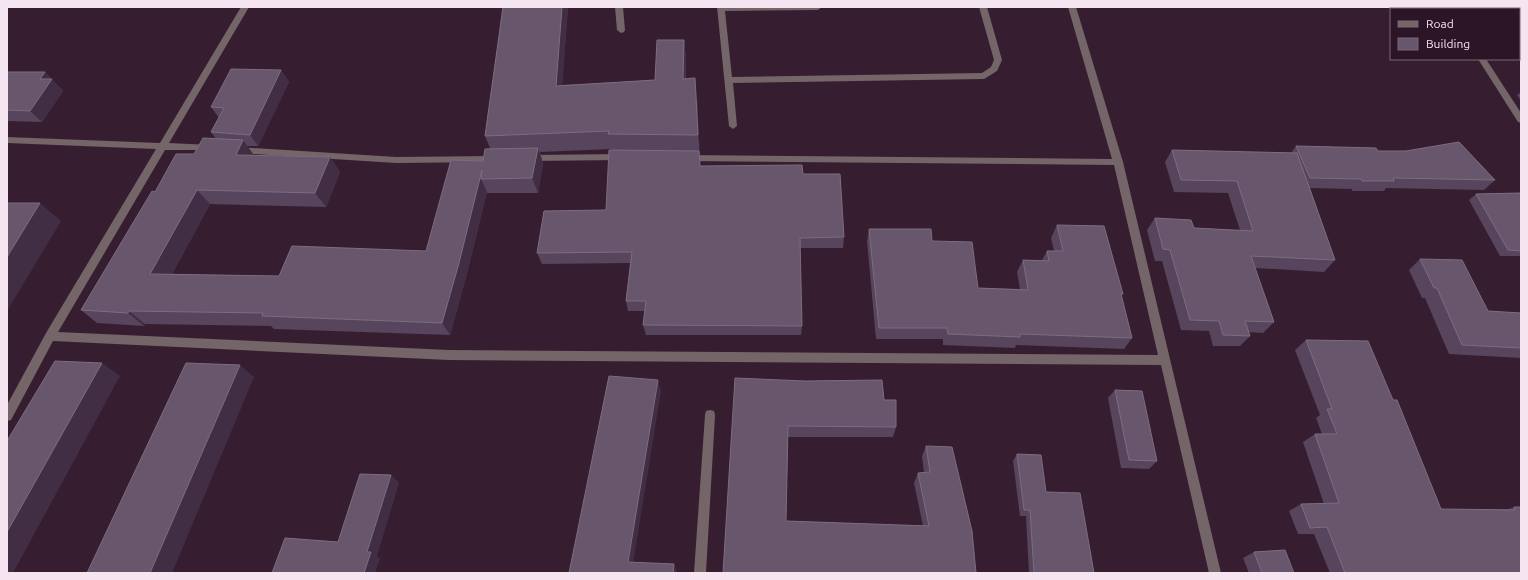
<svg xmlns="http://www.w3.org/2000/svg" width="1528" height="580" font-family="Ubuntu,sans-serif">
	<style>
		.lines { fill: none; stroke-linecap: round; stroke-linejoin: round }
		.lane { fill: #746569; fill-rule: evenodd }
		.street { fill: #746569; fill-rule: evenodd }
		.wall { fill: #56455c }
		.shaded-wall { fill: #422e44 }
		.building { fill: #67566c; stroke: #7d6d81 }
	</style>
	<rect width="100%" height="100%" fill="#361e30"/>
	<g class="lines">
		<path class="lane" d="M 615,7 L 623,7 L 625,30 L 624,32 L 621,33 L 617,30 Z
			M 717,7 L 822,7 L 818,10 L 725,11 L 732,77 L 982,73 L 991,67 L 994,60 L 979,7 L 987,7 L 1002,60 L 997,71 L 984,79 L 733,83 L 737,126 L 733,129 L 729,126 Z
			M 710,410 L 714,411 L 715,415 L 706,573 L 694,573 L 705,415 L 706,411 Z"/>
		<path class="street" d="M 241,7 L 249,7 L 169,143 L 210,145 L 214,148 L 213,150 L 165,150 L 58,332 L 449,350 L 1158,355 L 1114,165 L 686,161 L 682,158 L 686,155 L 1112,159 L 1068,7 L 1076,7 L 1123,162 L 1221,573 L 1209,573 L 1161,365 L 449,360 L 53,341 L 11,420 L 7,421 L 7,405 L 46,333 L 156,149 L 7,143 L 7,137 L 160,143 Z
			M 1446,7 L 1454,7 L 1455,9 L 1447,9 Z
			M 1519,18 L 1521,18 L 1521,24 L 1519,24 Z
			M 1478,59 L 1486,59 L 1521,113 L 1521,123 L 1518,122 Z
			M 238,147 L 396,157 L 496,156 L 500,159 L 496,162 L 396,163 L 238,153 L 234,150 Z
			M 622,154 L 626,157 L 622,160 L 528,161 L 524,158 L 528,155 Z"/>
	</g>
	<path class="wall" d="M 503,7 L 568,7 L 562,85 L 655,80 L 684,40 L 686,59 L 686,79 L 697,97 L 700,166 L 803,174 L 844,237 L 843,248 L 800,248 L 802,326 L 801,335 L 646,335 L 643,325 L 645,311 L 628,311 L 626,301 L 630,263 L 542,264 L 537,253 L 606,210 L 612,149 L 540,152 L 543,163 L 538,193 L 487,193 L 487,192 L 466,277 L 450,335 L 274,329 L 271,326 L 145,324 L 144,326 L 97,323 L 81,310 L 155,192 L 194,154 L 216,139 L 211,132 L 219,118 L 211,107 L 281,70 L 289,82 L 258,146 L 247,146 L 254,156 L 330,157 L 340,172 L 326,207 L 210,204 L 172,274 L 279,276 L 426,251 L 483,161 L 490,148 L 485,136 Z
		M 7,72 L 45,72 L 63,91 L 42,122 L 7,121 Z
		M 1521,92 L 1521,101 L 1517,95 Z
		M 1296,146 L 1378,151 L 1495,180 L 1484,190 L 1386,188 L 1384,191 L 1352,191 L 1352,189 L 1310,188 L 1335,260 L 1324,272 L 1255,268 L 1274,322 L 1263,333 L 1249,332 L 1250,336 L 1240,346 L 1213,346 L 1209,331 L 1181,330 L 1162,261 L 1155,261 L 1147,230 L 1155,218 L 1194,228 L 1240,230 L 1228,193 L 1174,192 L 1165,162 L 1172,150 L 1291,153 Z
		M 1521,193 L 1521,256 L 1500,256 L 1469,200 L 1476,194 Z
		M 1057,225 L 1123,294 L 1121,296 L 1132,338 L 1124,349 L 1016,345 L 1015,348 L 943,345 L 943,339 L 876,339 L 867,241 L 869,229 L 932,241 L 978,288 L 1020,289 L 1017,272 L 1023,260 L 1042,260 L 1047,251 L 1054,251 L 1051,238 Z
		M 1420,259 L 1488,311 L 1521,313 L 1521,358 L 1449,354 L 1425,298 L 1422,298 L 1409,270 Z
		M 1306,340 L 1393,400 L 1441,509 L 1509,509 L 1514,507 L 1521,507 L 1521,573 L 1330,573 L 1314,534 L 1298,534 L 1289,511 L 1301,504 L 1324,504 L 1303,442 L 1315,434 L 1322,434 L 1316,418 L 1320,415 L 1295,350 Z
		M 805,381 L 884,400 L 896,427 L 893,437 L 788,437 L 786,521 L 923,526 L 914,483 L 918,473 L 924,473 L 922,456 L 926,446 L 972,531 L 723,573 Z
		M 1115,390 L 1157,461 L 1149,469 L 1121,468 L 1108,398 Z
		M 1017,454 L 1046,492 L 1094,573 L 1029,573 L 1026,516 L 1020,516 L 1013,461 Z
		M 1254,552 L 1294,573 L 1249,573 L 1243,558 Z"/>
	<path class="shaded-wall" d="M 562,7 L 568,7 L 561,104 L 556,86 Z
		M 684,40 L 686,59 L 685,98 L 683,79 Z
		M 281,70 L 289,82 L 258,146 L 250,135 Z
		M 45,72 L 63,91 L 42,122 L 30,111 L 40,79 Z
		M 695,78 L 697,97 L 700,153 L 698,135 Z
		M 243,140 L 254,155 L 247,170 L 236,155 Z
		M 538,148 L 543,163 L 538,193 L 532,178 Z
		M 330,157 L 340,172 L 326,207 L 315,193 Z
		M 482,170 L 481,179 L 487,192 L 466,277 L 450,335 L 442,323 Z
		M 197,190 L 210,204 L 165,287 L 150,274 Z
		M 40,203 L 61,221 L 7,311 L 7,257 Z
		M 129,311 L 145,324 L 144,326 L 128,313 Z
		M 102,363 L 120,376 L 13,573 L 7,573 L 7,532 Z
		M 240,365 L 254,377 L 172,573 L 150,573 Z
		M 658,380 L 661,391 L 632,570 L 628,562 Z
		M 391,475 L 399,483 L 377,556 L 380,559 L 375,573 L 364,573 L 367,552 Z
		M 674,564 L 677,572 L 677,573 L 673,573 Z"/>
	<path class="building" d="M 503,7 L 562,7 L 556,86 L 655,80 L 657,40 L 684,40 L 683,79 L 695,78 L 698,135 L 608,134 L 609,131 L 485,136 Z
		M 231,69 L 281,70 L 250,135 L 211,132 L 224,108 L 211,107 Z
		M 7,72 L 45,72 L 40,79 L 52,79 L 30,111 L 7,110 Z
		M 203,138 L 243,140 L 236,155 L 330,157 L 315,193 L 197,190 L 150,274 L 279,276 L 292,246 L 426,251 L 451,160 L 483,161 L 485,149 L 538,148 L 532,178 L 481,179 L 482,170 L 459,263 L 442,323 L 262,316 L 263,313 L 129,311 L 128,313 L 81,310 L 152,191 L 155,192 L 176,154 L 194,154 Z
		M 1459,142 L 1495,180 L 1393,178 L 1394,181 L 1362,181 L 1361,179 L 1310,178 L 1296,146 L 1376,148 L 1378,151 L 1406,151 Z
		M 609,150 L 699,151 L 700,166 L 802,165 L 803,174 L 840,174 L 844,237 L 800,238 L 802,326 L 643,325 L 646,301 L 626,301 L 632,252 L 537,253 L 544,211 L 606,210 Z
		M 1172,150 L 1297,153 L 1335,260 L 1251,256 L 1274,322 L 1245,321 L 1250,336 L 1223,335 L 1219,321 L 1190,320 L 1170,250 L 1163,249 L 1155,218 L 1191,220 L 1194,228 L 1253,231 L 1237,181 L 1181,180 Z
		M 1521,193 L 1521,251 L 1508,250 L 1476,194 Z
		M 7,203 L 40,203 L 7,257 Z
		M 1057,225 L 1104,226 L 1123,294 L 1121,294 L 1132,338 L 1020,334 L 1020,337 L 948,334 L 947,328 L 879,328 L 869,229 L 931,229 L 932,241 L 972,242 L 978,288 L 1028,290 L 1023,260 L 1049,261 L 1047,251 L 1063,251 Z
		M 1420,259 L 1462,260 L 1488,311 L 1521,313 L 1521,348 L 1462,345 L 1437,288 L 1434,288 Z
		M 1306,340 L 1368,341 L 1393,400 L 1397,400 L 1441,509 L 1515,510 L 1514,507 L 1521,507 L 1521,573 L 1345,573 L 1327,527 L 1310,528 L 1301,504 L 1339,503 L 1315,434 L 1337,434 L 1327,409 L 1332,409 Z
		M 55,361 L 102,363 L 7,532 L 7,441 Z
		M 186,363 L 240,365 L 150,573 L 87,573 Z
		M 609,376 L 658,380 L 628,562 L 674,564 L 673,573 L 569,573 Z
		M 735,378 L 805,381 L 882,380 L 884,400 L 896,400 L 896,427 L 788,426 L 786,521 L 929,526 L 918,473 L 930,472 L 926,446 L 952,447 L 972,531 L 976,573 L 723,573 Z
		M 1115,390 L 1142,391 L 1157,461 L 1129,460 Z
		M 1017,454 L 1041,455 L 1046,492 L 1080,493 L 1094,573 L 1034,573 L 1030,510 L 1024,510 Z
		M 360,474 L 391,475 L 367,552 L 371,552 L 364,573 L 272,573 L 285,538 L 338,542 Z
		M 1285,550 L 1294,573 L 1262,573 L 1254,552 Z"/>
	<rect width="1528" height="580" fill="none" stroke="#f5e5f0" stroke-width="16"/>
	<rect x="1390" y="8" width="130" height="52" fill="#2b1526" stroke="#7c6877"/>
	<rect x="1398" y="21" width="20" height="6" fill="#746569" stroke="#7c6877"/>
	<text x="1426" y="28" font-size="12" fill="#f5e5f0">Road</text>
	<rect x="1398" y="38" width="20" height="12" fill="#67566c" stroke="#7c6877"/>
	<text x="1426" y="48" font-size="12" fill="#f5e5f0">Building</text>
</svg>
